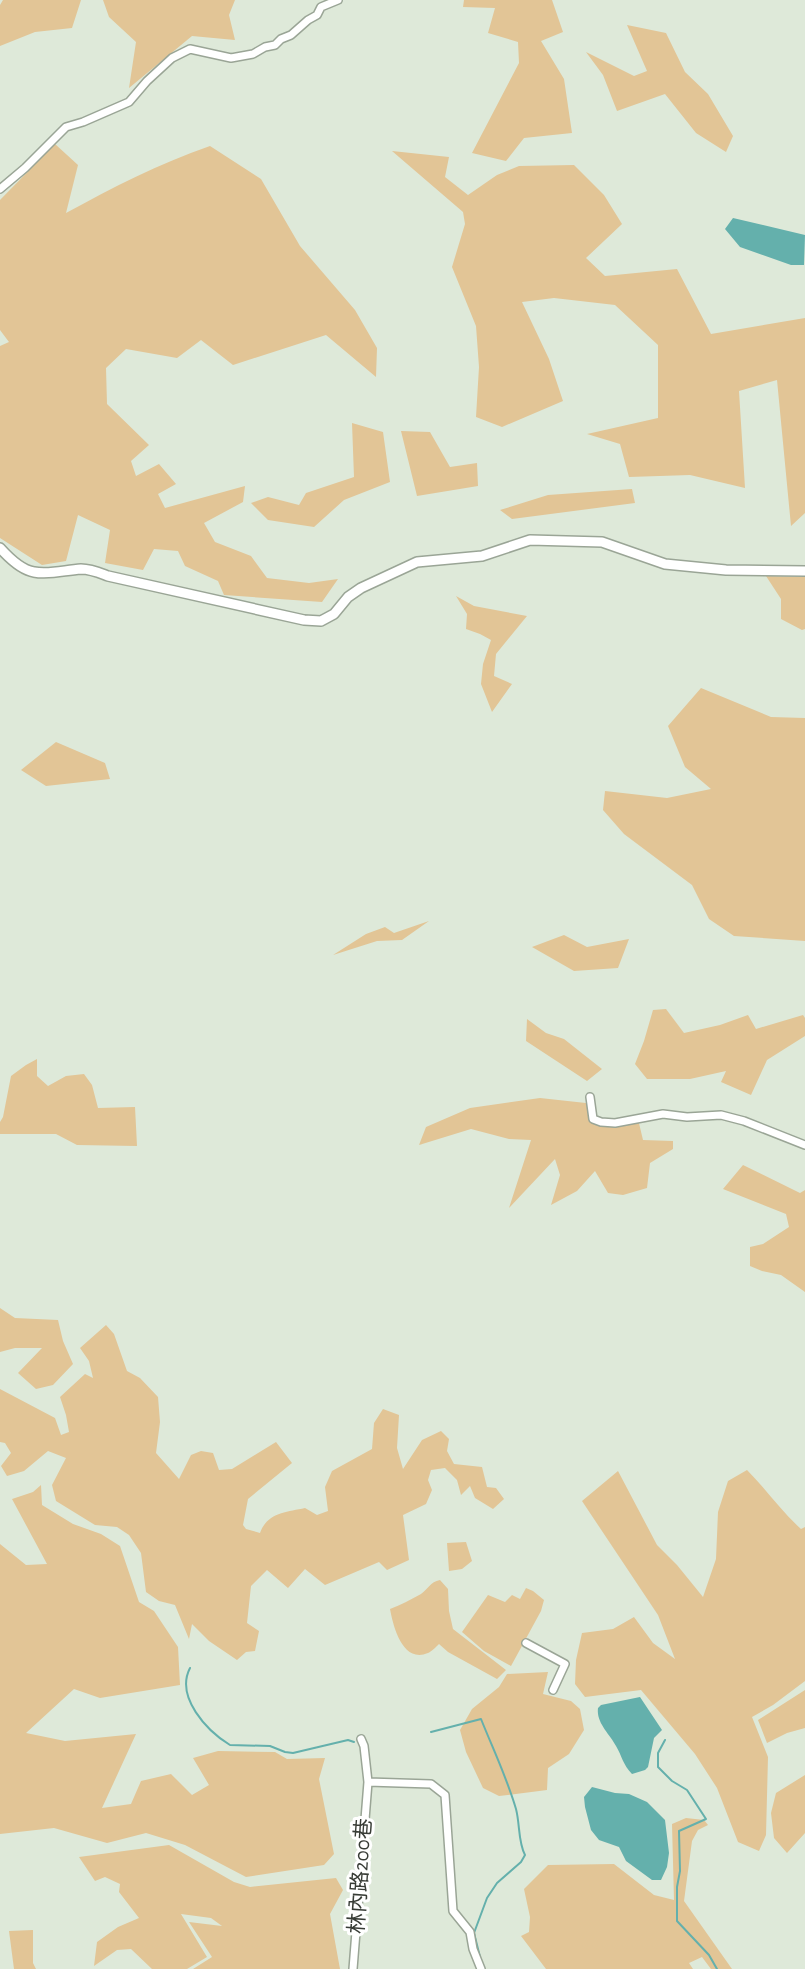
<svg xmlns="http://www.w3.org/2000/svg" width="805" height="1969" font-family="'Alegreya Sans','Noto Sans TC',sans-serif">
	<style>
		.green { fill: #e2c596 }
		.water { fill: #64b0ac }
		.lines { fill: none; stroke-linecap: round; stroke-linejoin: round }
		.stream { stroke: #64b0ac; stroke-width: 2 }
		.street-casing { stroke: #9aa596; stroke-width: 10 }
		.secondary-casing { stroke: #9aa596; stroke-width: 12 }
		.street { stroke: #fff; stroke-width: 7 }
		.secondary { stroke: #fff; stroke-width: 9 }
		.labels { text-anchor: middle; stroke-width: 6; stroke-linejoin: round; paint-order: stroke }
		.street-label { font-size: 21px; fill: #383c36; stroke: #fff }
	</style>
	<rect width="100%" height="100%" fill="#dee9d9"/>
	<path class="green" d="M 3,0 L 81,0 L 72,28 L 35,32 L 0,46 L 0,5 Z
		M 103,0 L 235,0 L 229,15 L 235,40 L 192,36 L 129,88 L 136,42 L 109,17 Z
		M 464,0 L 552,0 L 563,32 L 541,41 L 564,79 L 572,133 L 524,138 L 506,161 L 472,153 L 519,63 L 518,42 L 488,33 L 495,8 L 463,7 Z
		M 627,25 L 666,33 L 685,72 L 708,94 L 733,136 L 726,152 L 696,133 L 665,94 L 617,111 L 603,75 L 586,52 L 634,76 L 647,71 Z
		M 55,144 L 78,165 L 66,213 C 114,187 158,164 210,146 L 261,179 L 300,246 L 355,310 L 377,348 L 376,377 L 326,335 L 233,365 L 201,340 L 177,358 L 126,349 L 106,368 L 107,404 L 149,445 L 131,461 L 136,476 L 159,464 L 176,484 L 158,494 L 165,508 L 245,486 L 243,502 L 204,523 L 215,542 L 251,556 L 267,578 L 309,583 L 338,579 L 322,602 L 224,595 L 218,581 L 185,566 L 178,551 L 154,549 L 143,570 L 105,563 L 110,530 L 78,515 L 66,561 L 42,565 L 0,538 L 0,346 L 9,342 L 0,330 L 0,200 Z
		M 392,151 L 449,157 L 445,177 L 468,195 L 497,175 L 519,166 L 574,165 L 604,195 L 622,224 L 586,258 L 605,276 L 677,269 L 711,334 L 805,318 L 805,513 L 791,526 L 777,380 L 739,391 L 745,488 L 690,475 L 629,477 L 620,444 L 587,434 L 658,418 L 658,345 L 615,305 L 554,298 L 522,302 L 549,359 L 563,401 L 502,427 L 476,417 L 479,367 L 476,326 L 452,267 L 465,224 L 463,212 Z
		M 352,423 L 383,432 L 390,482 L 344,500 L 314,527 L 268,520 L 251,503 L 268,497 L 299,505 L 306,493 L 354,477 Z
		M 401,431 L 430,432 L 450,467 L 477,463 L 478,486 L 417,496 Z
		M 632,489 L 635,503 L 512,519 L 500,510 L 548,495 Z
		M 766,576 L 805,577 L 805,629 L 802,630 L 781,619 L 781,599 Z
		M 456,596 L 474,606 L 527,616 L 496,654 L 494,676 L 512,684 L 492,712 L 481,684 L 483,664 L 491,640 L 480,634 L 466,629 L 467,614 Z
		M 701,688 L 771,717 L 805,718 L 805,941 L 734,936 L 709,919 L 692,885 L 624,834 L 603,810 L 605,791 L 667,798 L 711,789 L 685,767 L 668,726 Z
		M 56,742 L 105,763 L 110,779 L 46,786 L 21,770 Z
		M 429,921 L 402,940 L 377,941 L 333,955 L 366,934 L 385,927 L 394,933 Z
		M 564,935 L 587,947 L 629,939 L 618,968 L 574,971 L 532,947 Z
		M 666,1009 L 684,1033 L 720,1025 L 748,1015 L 756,1029 L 803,1015 L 805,1018 L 805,1036 L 767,1060 L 751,1095 L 721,1082 L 726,1071 L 690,1079 L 647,1079 L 635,1064 L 644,1041 L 653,1010 Z
		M 527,1019 L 546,1033 L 564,1039 L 602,1069 L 587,1081 L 526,1041 Z
		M 37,1059 L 37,1076 L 48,1086 L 66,1076 L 84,1074 L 92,1085 L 98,1108 L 135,1107 L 137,1146 L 77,1145 L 56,1134 L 0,1134 L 0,1122 L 3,1117 L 11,1076 L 26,1065 Z
		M 540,1098 L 595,1104 L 595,1119 L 638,1119 L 643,1140 L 673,1141 L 673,1149 L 650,1163 L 647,1188 L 623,1195 L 608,1193 L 595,1171 L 577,1191 L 551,1205 L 560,1175 L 555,1159 L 509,1208 L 531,1140 L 509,1139 L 471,1129 L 419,1145 L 426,1127 L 470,1108 Z
		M 743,1165 L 800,1193 L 805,1190 L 805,1292 L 781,1275 L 762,1271 L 750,1266 L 750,1247 L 763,1244 L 789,1227 L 786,1214 L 723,1189 Z
		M 0,1308 L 15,1318 L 58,1320 L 63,1341 L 73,1364 L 53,1385 L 36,1389 L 18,1373 L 42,1348 L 15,1348 L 0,1352 Z
		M 106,1325 L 114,1334 L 127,1371 L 140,1378 L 158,1397 L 160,1422 L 156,1453 L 179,1479 L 191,1455 L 201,1451 L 213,1453 L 219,1470 L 232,1469 L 276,1442 L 292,1463 L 248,1499 L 243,1525 L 246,1529 L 260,1533 C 267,1513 286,1512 305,1508 L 317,1515 L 328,1511 L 325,1487 L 332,1471 L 372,1449 L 374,1423 L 383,1409 L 399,1415 L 397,1448 L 403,1469 L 422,1440 L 441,1431 L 449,1439 L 447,1451 L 454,1464 L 482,1467 L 487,1487 L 496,1488 L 504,1499 L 493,1509 L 475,1498 L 470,1486 L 461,1495 L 457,1480 L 445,1468 L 431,1470 L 428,1480 L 432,1490 L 426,1504 L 403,1515 L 409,1560 L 387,1570 L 379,1562 L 325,1585 L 305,1569 L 288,1588 L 267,1570 L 251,1586 L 247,1623 L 259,1631 L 255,1651 L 246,1652 L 237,1660 L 209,1641 L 192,1624 L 189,1639 L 175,1605 L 159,1601 L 146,1592 L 141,1553 L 129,1535 L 117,1527 L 95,1525 L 56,1501 L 52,1485 L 66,1458 L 48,1451 L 24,1471 L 7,1476 L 1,1466 L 11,1453 L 5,1443 L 0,1442 L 0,1389 L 55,1418 L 61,1435 L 69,1432 L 66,1415 L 60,1397 L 85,1374 L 93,1378 L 89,1361 L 80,1348 Z
		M 747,1470 C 766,1489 781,1511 801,1529 L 805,1527 L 805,1681 L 773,1705 L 752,1717 L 768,1757 L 766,1835 L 759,1851 L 738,1842 L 717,1788 L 695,1754 L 641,1690 L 585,1697 L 575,1684 L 576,1660 L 582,1633 L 613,1629 L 634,1617 L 653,1643 L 675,1659 L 658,1615 L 582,1501 L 618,1471 L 657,1545 L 677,1565 L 703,1597 L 716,1559 L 718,1512 L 728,1481 Z
		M 41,1485 L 42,1505 L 73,1524 L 101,1534 L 120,1546 L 139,1602 L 154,1611 L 178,1647 L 180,1685 L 100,1698 L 74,1689 L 26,1733 L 65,1741 L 136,1734 L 102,1808 L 131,1804 L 141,1781 L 171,1774 L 192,1795 L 209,1785 L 193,1758 L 218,1751 L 275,1752 L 287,1759 L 325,1758 L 319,1779 L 334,1854 L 324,1865 L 246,1877 L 185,1845 L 146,1833 L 107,1843 L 54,1828 L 0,1834 L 0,1544 L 26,1565 L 47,1564 L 12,1499 L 33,1492 Z
		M 466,1542 L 472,1561 L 462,1569 L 449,1571 L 447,1543 Z
		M 440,1580 L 448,1589 L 449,1611 L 453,1629 L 506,1670 L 497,1679 L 448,1652 L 439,1644 C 436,1647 431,1652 428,1653 C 402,1664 393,1625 390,1609 C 401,1605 410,1600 421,1594 C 428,1589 430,1582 440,1580 Z
		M 526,1588 L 533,1591 L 544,1600 L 541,1611 L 511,1666 L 484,1651 L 462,1632 L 488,1595 L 505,1602 L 512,1595 L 520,1599 Z
		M 548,1672 L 543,1694 L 571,1701 L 580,1709 L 584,1730 L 569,1754 L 548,1768 L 547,1790 L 499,1796 L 483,1788 L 466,1752 L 460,1730 L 472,1709 L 499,1687 L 507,1674 Z
		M 805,1690 L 805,1728 L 787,1733 L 767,1743 L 758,1720 Z
		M 805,1775 L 805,1833 L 787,1853 L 774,1838 L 771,1813 L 776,1793 Z
		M 686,1818 L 704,1820 L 708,1825 L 698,1830 L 692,1841 L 684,1901 L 732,1969 L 711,1969 L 702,1957 L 689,1963 L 693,1969 L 546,1969 L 521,1936 L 529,1932 L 530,1917 L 524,1889 L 548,1865 L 614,1864 L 654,1895 L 674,1900 L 672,1824 Z
		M 169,1845 L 234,1882 L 250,1887 L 336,1878 L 343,1890 L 330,1914 L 340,1969 L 193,1969 L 212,1957 L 189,1922 L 222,1926 L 211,1918 L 181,1914 L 207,1957 L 187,1969 L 152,1969 L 131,1949 L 117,1950 L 94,1966 L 97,1942 L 118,1927 L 139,1918 L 119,1892 L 120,1884 L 105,1877 L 95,1881 L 79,1857 Z
		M 33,1930 L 33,1963 L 36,1969 L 14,1969 L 9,1931 Z"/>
	<path class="water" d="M 733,218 L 805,235 L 804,265 L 791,265 L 740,247 L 725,229 Z
		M 640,1697 L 662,1730 L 654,1738 L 648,1767 L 645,1770 L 632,1774 C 623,1765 622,1756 616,1746 C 610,1734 596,1723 598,1708 L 601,1705 Z
		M 592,1787 L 615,1793 L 629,1794 L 647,1802 L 665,1820 L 669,1853 L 667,1867 L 661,1880 L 652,1880 L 626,1861 L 619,1847 L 599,1840 L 591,1830 L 585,1807 L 584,1797 Z"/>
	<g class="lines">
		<path class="stream" d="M 190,1668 C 175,1697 207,1731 230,1745 L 270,1746 L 285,1752 L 293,1753 L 348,1740 L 354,1742
			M 431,1732 L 481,1719 C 493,1749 507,1778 516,1809 C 520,1824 518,1842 525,1855 L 521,1862 L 497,1883 L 487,1898 L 474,1933 L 480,1957
			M 665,1740 L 658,1753 L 658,1767 L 672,1781 L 687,1790 L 706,1819 L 679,1831 L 680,1871 L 677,1887 L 677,1921 L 709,1955 L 717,1969"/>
		<g class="street-casing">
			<path id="street" d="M 0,189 L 25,168 L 66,127 L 83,122 L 129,102 L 147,81 L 172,58 L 190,49 L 231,58 L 253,54 L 265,47 L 275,45 L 281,39 L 291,35 L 308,20 L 317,15 L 321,7 L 338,0
				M 590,1097 L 593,1119 L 601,1122 L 615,1123 L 663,1114 L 687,1117 L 721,1115 L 744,1121 L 805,1145
				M 526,1643 L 565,1664 L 553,1690
				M 368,1782 L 431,1784 L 445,1795 L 453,1911 L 470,1932 L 473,1949 L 481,1969
				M 353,1969 L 368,1782 L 364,1746 L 361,1739"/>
		</g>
		<g class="secondary-casing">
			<path id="secondary" d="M 0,548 C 9,558 21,570 34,572 C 50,575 65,570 81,569 C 91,569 100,573 108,576 L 304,620 L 321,621 L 334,614 L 348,597 L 361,588 L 417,562 L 482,556 L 530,540 L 602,542 L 665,564 L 726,570 L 805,571"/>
		</g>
		<use href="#street" class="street"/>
		<use href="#secondary" class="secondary"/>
	</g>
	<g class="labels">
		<g class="street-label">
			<text transform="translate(360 1876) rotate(-86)" y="7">林內路200巷</text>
		</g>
	</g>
</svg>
